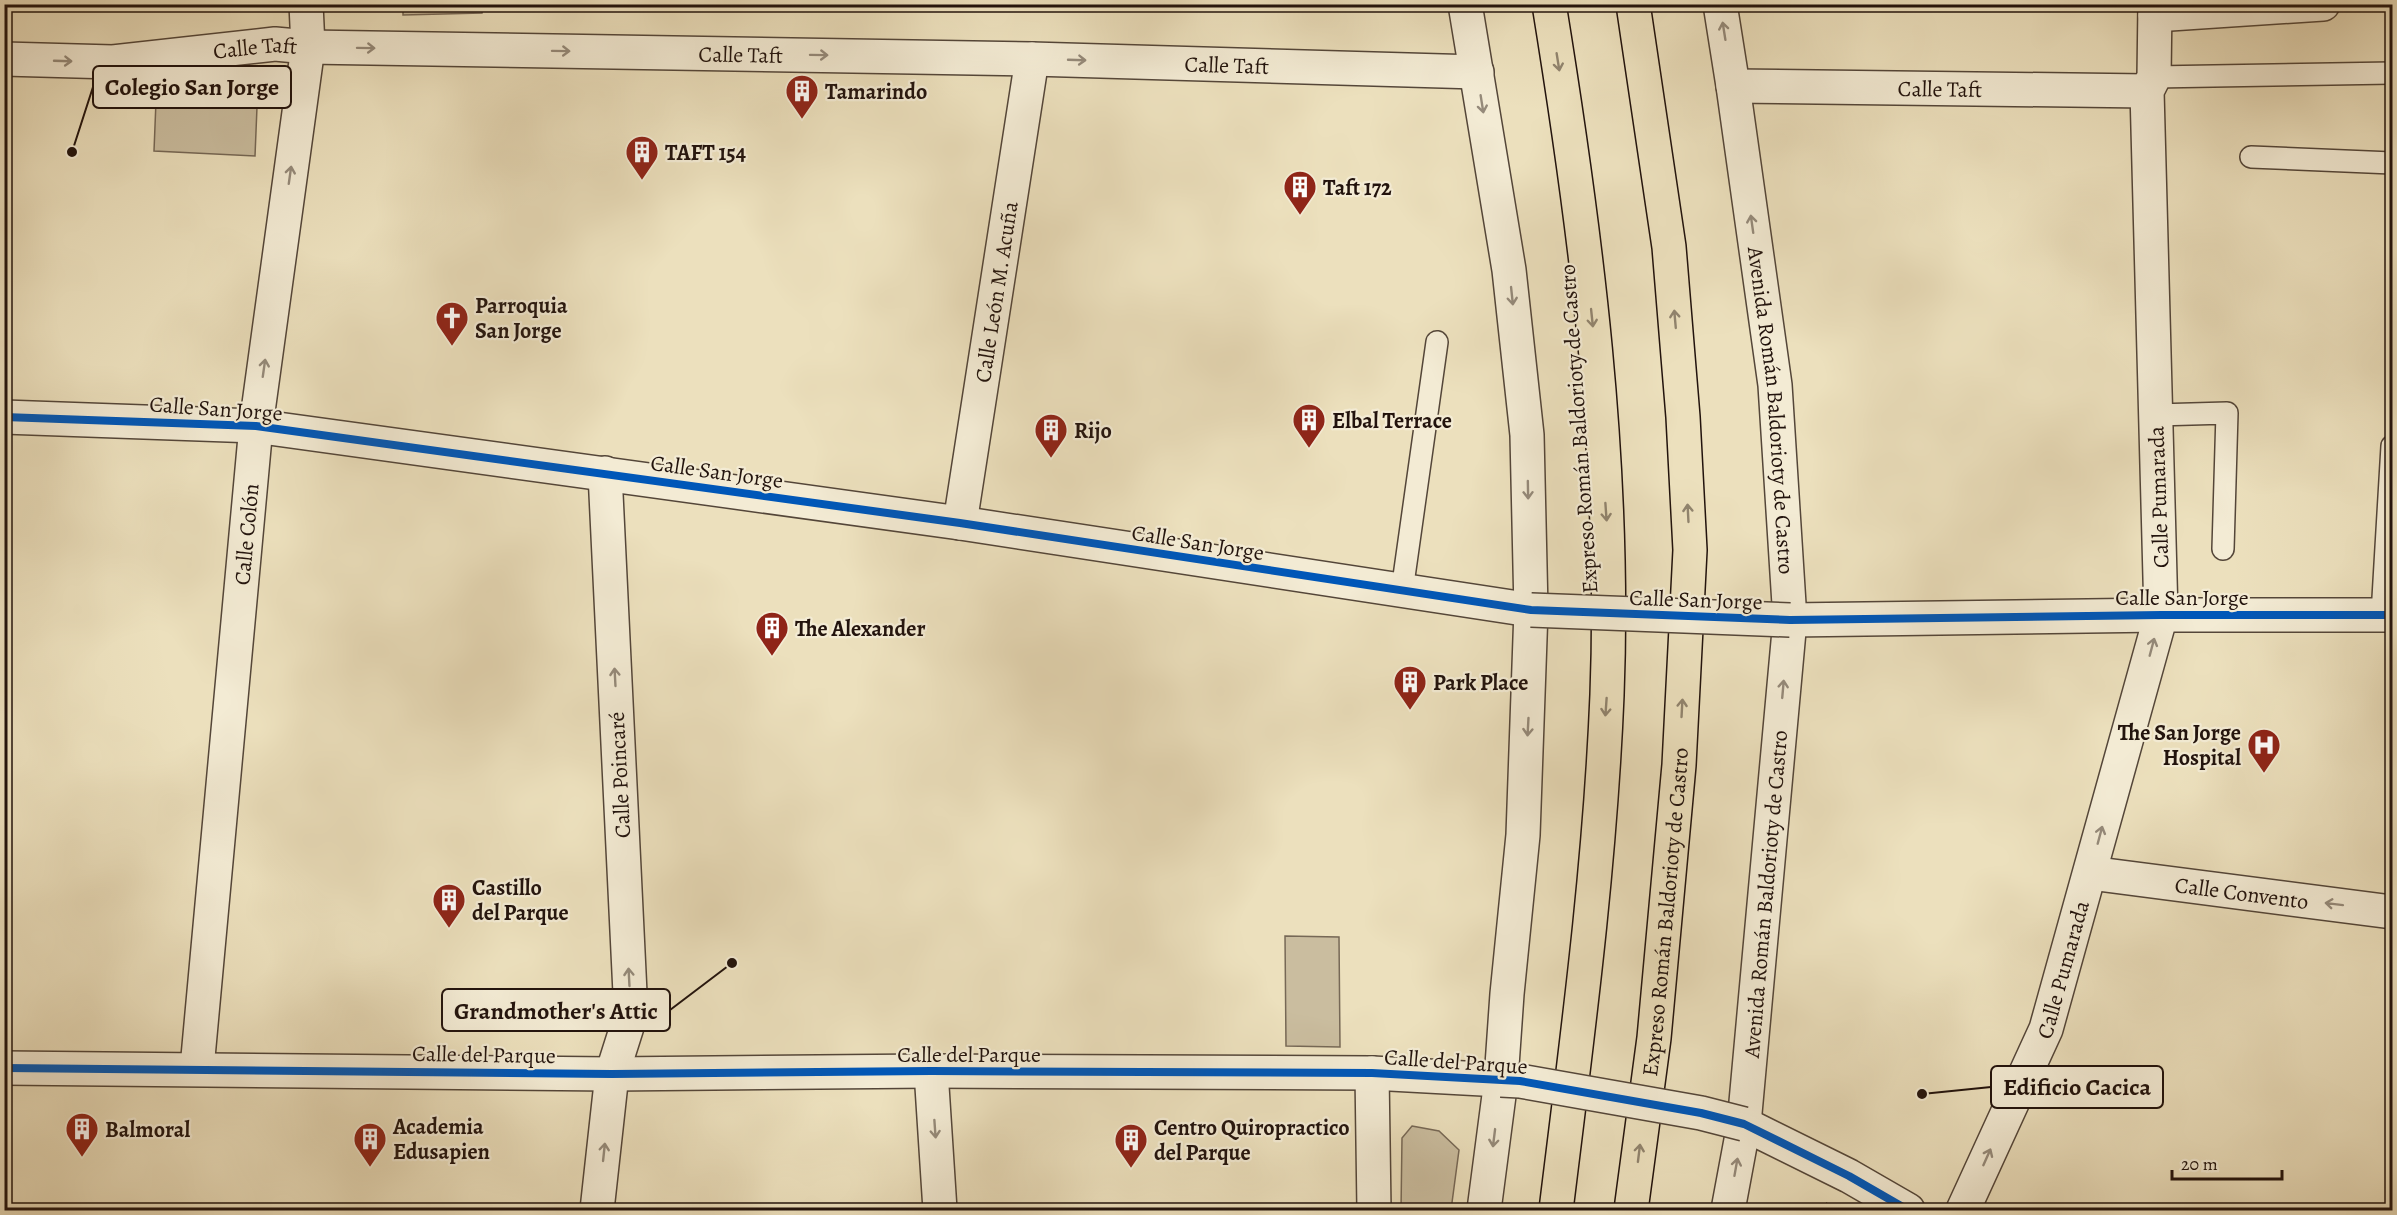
<svg xmlns="http://www.w3.org/2000/svg" width="2397" height="1215" font-family="Alegreya,serif">
	<style>
		.green { fill: #cabd9f; stroke: #766856; stroke-width: 1.5 }
		.lines { fill: none; stroke-linecap: round; stroke-linejoin: round }
		.service-casing { stroke: #544639; stroke-width: 24 }
		.minor-casing { stroke: #544639; stroke-width: 36 }
		.tertiary-casing { stroke: #544639; stroke-width: 36 }
		.motorway-casing { stroke: #22130d; stroke-width: 36 }
		.path { stroke: #22130d; stroke-width: 4; stroke-dasharray: 4.5 3; stroke-linecap: butt }
		.service { stroke: #f3ebd4; stroke-width: 21 }
		.minor { stroke: #f3ebd4; stroke-width: 33 }
		.tertiary { stroke: #f3ebd4; stroke-width: 33 }
		.motorway { stroke: #ece0bd; stroke-width: 33 }
		.tertiary-bridge-casing { stroke: #544639; stroke-width: 36; stroke-linecap: butt }
		.tertiary-bridge { stroke: #f3ebd4; stroke-width: 33 }
		.cycleway-casing { stroke: #f3ebd4; stroke-width: 11 }
		.cycleway { stroke: #0057b8; stroke-width: 8 }
		.oneway { stroke: #958a7a }
		.oneway2 { stroke: #91846e }
		.labels { text-anchor: middle; stroke-width: 4.5; stroke-linejoin: round; paint-order: stroke }
		.street-label { font-size: 22px; fill: #22130d; stroke: #f3ebd4 }
		.poi-label { font-size: 22px; font-weight: bold; fill: #22130d; stroke: #f3ebd4; text-anchor: start }
		.leader { fill: none; stroke: #22130d; stroke-width: 2 }
		.callout-dot { fill: #22130d; stroke: #f3ebd4; stroke-width: 2 }
		.callout { fill: #f3ebd4; stroke: #22130d; stroke-width: 2 }
		.callout-label { font-size: 24px; text-anchor: middle; font-weight: bold; fill: #22130d }
	</style>
	<rect width="100%" height="100%" fill="#ece0bd"/>
	<filter id="stains"><feTurbulence type="fractalNoise" baseFrequency=".00333" numOctaves="4"/><feColorMatrix values="0 0 0 0 .2 0 0 0 0 .09 0 0 0 0 .02 0 0 0 .5 -.17"/></filter>
	<radialGradient id="worn" r=".72"><stop offset=".6" stop-color="#630" stop-opacity="0"/><stop offset="1" stop-color="#630" stop-opacity=".3"/></radialGradient>
	<path class="green" d="M 403,5 L 483,5 L 482,13 L 403,15 Z
		M 156,101 L 257,107 L 255,156 L 154,151 Z
		M 1285,936 L 1339,937 L 1340,1047 L 1286,1046 Z
		M 1412,1126 L 1439,1131 L 1459,1150 L 1451,1210 L 1401,1210 L 1402,1138 Z"/>
	<g class="lines">
		<g class="service-casing">
			<path id="service" d="M 2154,77 L 2392,73
				M 2251,157 L 2392,163
				M 2156,415 L 2227,413 L 2223,549
				M 1402,591 L 1437,342
				M 2382,615 L 2392,446"/>
		</g>
		<g class="minor-casing">
			<g id="minor">
				<path d="M 1465,4 L 1509,270 L 1527,435 L 1531,610 L 1523,835 L 1507,994 L 1501,1080 L 1484,1210"/>
				<path id="s1" d="M 1720,4 L 1733,86 L 1775,385 L 1790,620 L 1744,1124 L 1728,1210"/>
				<path d="M 2155,15 L 2323,4"/>
				<path id="s2" d="M 4,59 L 113,62 L 275,44 L 308,47 L 1032,59 L 1477,72"/>
				<path id="s3" d="M 1733,86 L 2147,91"/>
				<path id="s4" d="M 960,523 L 1032,59"/>
				<path id="s5" d="M 2090,873 L 2392,912"/>
				<path id="s6" d="M 197,1068 L 256,426 L 308,47 L 306,4"/>
				<path d="M 931,1071 L 940,1210"/>
				<path d="M 1372,1073 L 1374,1210"/>
				<path d="M 597,1210 L 612,1074 L 631,1014 L 605,473"/>
				<path id="s7" d="M 1963,1210 L 2046,1029 L 2161,615 L 2147,91 L 2154,77 L 2155,4"/>
			</g>
		</g>
		<g class="tertiary-casing">
			<path id="tertiary" d="M 4,417 L 256,426 L 960,523 L 1531,610
				M 1790,620 L 2161,615 L 2392,615
				M 4,1068 L 612,1074 L 931,1071 L 1372,1073 L 1501,1080
				M 1744,1124 L 1849,1176 L 1908,1210"/>
		</g>
		<g class="motorway-casing">
			<g id="motorway">
				<path d="M 1549,4 C 1586,232 1616,464 1607,695 C 1600,868 1577,1039 1556,1210"/>
				<path id="s8" d="M 1631,1210 L 1654,1038 L 1679,765 L 1690,550 L 1683,417 L 1669,247 L 1633,4"/>
			</g>
		</g>
		<path class="path" d="M 1819,1210 L 1828,1204"/>
		<use href="#service" class="service"/>
		<use href="#minor" class="minor"/>
		<use href="#tertiary" class="tertiary"/>
		<use href="#motorway" class="motorway"/>
		<g class="tertiary-bridge-casing">
			<path id="tertiary-bridge" d="M 1531,610 L 1790,620
				M 1501,1080 L 1520,1081 L 1701,1113 L 1744,1124"/>
		</g>
		<use href="#tertiary-bridge" class="tertiary-bridge"/>
		<g class="cycleway-casing">
			<path id="cycleway" d="M 4,417 L 256,426 L 960,523 L 1531,610 L 1790,620 L 2161,615 L 2392,615
				M 4,1068 L 612,1074 L 931,1071 L 1372,1073 L 1520,1081 L 1701,1113 L 1744,1124 L 1849,1176 L 1908,1210"/>
		</g>
		<use href="#cycleway" class="cycleway"/>
	</g>
	<defs><path id="oneway-shaft" d="M-6 0H5M1.5-3L5.5 0L1.5 3" fill="none" stroke-width="1.6" stroke-linecap="round" stroke-linejoin="round" transform="scale(1.5)"/></defs>
	<g class="oneway">
		<use href="#oneway-shaft" transform="translate(1724 31) rotate(-99)"/>
		<use href="#oneway-shaft" transform="translate(366 48) rotate(1)"/>
		<use href="#oneway-shaft" transform="translate(561 51) rotate(1)"/>
		<use href="#oneway-shaft" transform="translate(819 55) rotate(1)"/>
		<use href="#oneway-shaft" transform="translate(1077 60) rotate(2)"/>
		<use href="#oneway-shaft" transform="translate(63 61) rotate(2)"/>
		<use href="#oneway-shaft" transform="translate(1482 104) rotate(81)"/>
		<use href="#oneway-shaft" transform="translate(290 175) rotate(-82)"/>
		<use href="#oneway-shaft" transform="translate(1752 224) rotate(-98)"/>
		<use href="#oneway-shaft" transform="translate(1512 296) rotate(84)"/>
		<use href="#oneway-shaft" transform="translate(264 368) rotate(-82)"/>
		<use href="#oneway-shaft" transform="translate(1528 490) rotate(89)"/>
		<use href="#oneway-shaft" transform="translate(2152 647) rotate(-75)"/>
		<use href="#oneway-shaft" transform="translate(615 677) rotate(-93)"/>
		<use href="#oneway-shaft" transform="translate(1783 689) rotate(-85)"/>
		<use href="#oneway-shaft" transform="translate(1528 727) rotate(93)"/>
		<use href="#oneway-shaft" transform="translate(2100 835) rotate(-75)"/>
		<use href="#oneway-shaft" transform="translate(2334 904) rotate(-173)"/>
		<use href="#oneway-shaft" transform="translate(629 977) rotate(-93)"/>
		<use href="#oneway-shaft" transform="translate(935 1129) rotate(86)"/>
		<use href="#oneway-shaft" transform="translate(1494 1138) rotate(97)"/>
		<use href="#oneway-shaft" transform="translate(604 1152) rotate(-84)"/>
		<use href="#oneway-shaft" transform="translate(1987 1157) rotate(-66)"/>
		<use href="#oneway-shaft" transform="translate(1736 1167) rotate(-80)"/>
	</g>
	<g class="oneway2">
		<use href="#oneway-shaft" transform="translate(1558 62) rotate(81)"/>
		<use href="#oneway-shaft" transform="translate(1592 318) rotate(84)"/>
		<use href="#oneway-shaft" transform="translate(1675 319) rotate(-95)"/>
		<use href="#oneway-shaft" transform="translate(1606 512) rotate(86)"/>
		<use href="#oneway-shaft" transform="translate(1688 513) rotate(-93)"/>
		<use href="#oneway-shaft" transform="translate(1606 707) rotate(94)"/>
		<use href="#oneway-shaft" transform="translate(1682 708) rotate(-87)"/>
		<use href="#oneway-shaft" transform="translate(1639 1153) rotate(-83)"/>
	</g>
	<defs>
		<g id="building-pin" transform="scale(1.725)"><path d="M0 17L-7.5 6A9.5 9.5 0 1 1 7.5 6Z" fill="#8f2418" stroke="#f3ebd4"/><path d="M-4-6H4V6H1V3H-1V6H-4ZM-2.5-4.3h1.7v1.8h-1.7ZM.8-4.3h1.7v1.8H.8ZM-2.5-1h1.7V.8h-1.7ZM.8-1h1.7V.8H.8Z" fill="#fff"/></g>
		<g id="church-pin" transform="scale(1.725)"><path d="M0 17L-7.5 6A9.5 9.5 0 1 1 7.5 6Z" fill="#8f2418" stroke="#f3ebd4"/><path d="M-1.2-6h2.4v3.5h3.3v2.4h-3.3V6h-2.4V-.1h-3.3v-2.4h3.3Z" fill="#fff"/></g>
		<g id="hospital-pin" transform="scale(1.725)"><path d="M0 17L-7.5 6A9.5 9.5 0 1 1 7.5 6Z" fill="#8f2418" stroke="#f3ebd4"/><path d="M-5-5h3v3.5h4V-5h3V5h-3V1.5h-4V5h-3Z" fill="#fff"/></g>
	</defs>
	<g fill-rule="evenodd">
		<use href="#building-pin" x="802" y="91"/>
		<use href="#building-pin" x="642" y="152"/>
		<use href="#building-pin" x="1300" y="187"/>
		<use href="#church-pin" x="452" y="318"/>
		<use href="#building-pin" x="1309" y="420"/>
		<use href="#building-pin" x="1051" y="430"/>
		<use href="#building-pin" x="772" y="628"/>
		<use href="#building-pin" x="1410" y="682"/>
		<use href="#hospital-pin" x="2264" y="745"/>
		<use href="#building-pin" x="449" y="900"/>
		<use href="#building-pin" x="82" y="1129"/>
		<use href="#building-pin" x="370" y="1139"/>
		<use href="#building-pin" x="1131" y="1140"/>
	</g>
	<g class="labels">
		<g class="street-label">
			<text dy="8" stroke="none"><textPath href="#s2" startOffset="252">Calle Taft</textPath></text>
			<text dy="8" stroke="none"><textPath href="#s2" startOffset="738">Calle Taft</textPath></text>
			<text dy="8" stroke="none"><textPath href="#s2" startOffset="1224">Calle Taft</textPath></text>
			<text dy="8" stroke="none"><textPath href="#s3" startOffset="207">Calle Taft</textPath></text>
			<text dy="8" stroke="none"><textPath href="#s4" startOffset="234">Calle León M. Acuña</textPath></text>
			<text transform="translate(216 408) rotate(4)" y="8">Calle San Jorge</text>
			<text dy="8" stroke="none"><textPath href="#s1" startOffset="410">Avenida Román Baldorioty de Castro</textPath></text>
			<text transform="translate(1578 429) rotate(-94)" y="8">Expreso Román Baldorioty de Castro</text>
			<text transform="translate(717 471) rotate(8)" y="8">Calle San Jorge</text>
			<text transform="translate(2158 497) rotate(-92)" y="8">Calle Pumarada</text>
			<text dy="8" stroke="none"><textPath href="#s6" startOffset="536">Calle Colón</textPath></text>
			<text transform="translate(1198 542) rotate(9)" y="8">Calle San Jorge</text>
			<text x="2182" y="605">Calle San Jorge</text>
			<text transform="translate(1696 599) rotate(2)" y="8">Calle San Jorge</text>
			<text transform="translate(619 775) rotate(-93)" y="8">Calle Poincaré</text>
			<text dy="8" stroke="none"><textPath href="#s5" startOffset="153">Calle Convento</textPath></text>
			<text transform="translate(1765 894) rotate(-85)" y="8">Avenida Román Baldorioty de Castro</text>
			<text dy="8" stroke="none"><textPath href="#s8" startOffset="300">Expreso Román Baldorioty de Castro</textPath></text>
			<text dy="8" stroke="none"><textPath href="#s7" startOffset="261">Calle Pumarada</textPath></text>
			<text transform="translate(484 1054) rotate(1)" y="8">Calle del Parque</text>
			<text x="969" y="1062">Calle del Parque</text>
			<text transform="translate(1456 1061) rotate(4)" y="8">Calle del Parque</text>
		</g>
		<g class="poi-label">
			<text x="825" y="99">Tamarindo</text>
			<text x="665" y="160">TAFT 154</text>
			<text x="1323" y="195">Taft 172</text>
			<text x="475" y="313">Parroquia<tspan x="475" dy="25">San Jorge</tspan></text>
			<text x="1332" y="428">Elbal Terrace</text>
			<text x="1074" y="438">Rijo</text>
			<text x="795" y="636">The Alexander</text>
			<text x="1433" y="690">Park Place</text>
			<text x="2241" y="740" text-anchor="end">The San Jorge<tspan x="2241" dy="25">Hospital</tspan></text>
			<text x="472" y="895">Castillo<tspan x="472" dy="25">del Parque</tspan></text>
			<text x="393" y="1134">Academia<tspan x="393" dy="25">Edusapien</tspan></text>
			<text x="1154" y="1135">Centro Quiropractico<tspan x="1154" dy="25">del Parque</tspan></text>
			<text x="105" y="1137">Balmoral</text>
		</g>
	</g>
	<path class="leader" d="M72 152L93 87M732 963L670 1010M1922 1094L1991 1087"/>
	<g class="callout-dot">
		<circle cx="72" cy="152" r="6"/>
		<circle cx="732" cy="963" r="6"/>
		<circle cx="1922" cy="1094" r="6"/>
	</g>
	<g class="callout">
		<rect x="93" y="66" width="198" height="42" rx="6"/>
		<rect x="442" y="989" width="228" height="42" rx="6"/>
		<rect x="1991" y="1066" width="172" height="42" rx="6"/>
	</g>
	<g class="callout-label">
		<text x="192" y="95">Colegio San Jorge</text>
		<text x="556" y="1019">Grandmother's Attic</text>
		<text x="2077" y="1095">Edificio Cacica</text>
	</g>
	<rect width="2397" height="1215" fill="none" stroke="#ece0bd" stroke-width="24"/>
	<rect x="6" y="6" width="2385" height="1203" fill="none" stroke="#22130d" stroke-width="3"/>
	<rect x="12" y="12" width="2373" height="1191" fill="none" stroke="#22130d" stroke-width="1.5"/>
	<path d="M2172 1170v9h110v-9" fill="none" stroke="#22130d" stroke-width="3"/>
	<text x="2181" y="1170" font-size="18" fill="#22130d" stroke="#f3ebd4" stroke-width="4.5" paint-order="stroke">20 m</text>
	<rect width="100%" height="100%" filter="url(#stains)"/>
	<rect width="100%" height="100%" fill="url(#worn)"/>
</svg>
